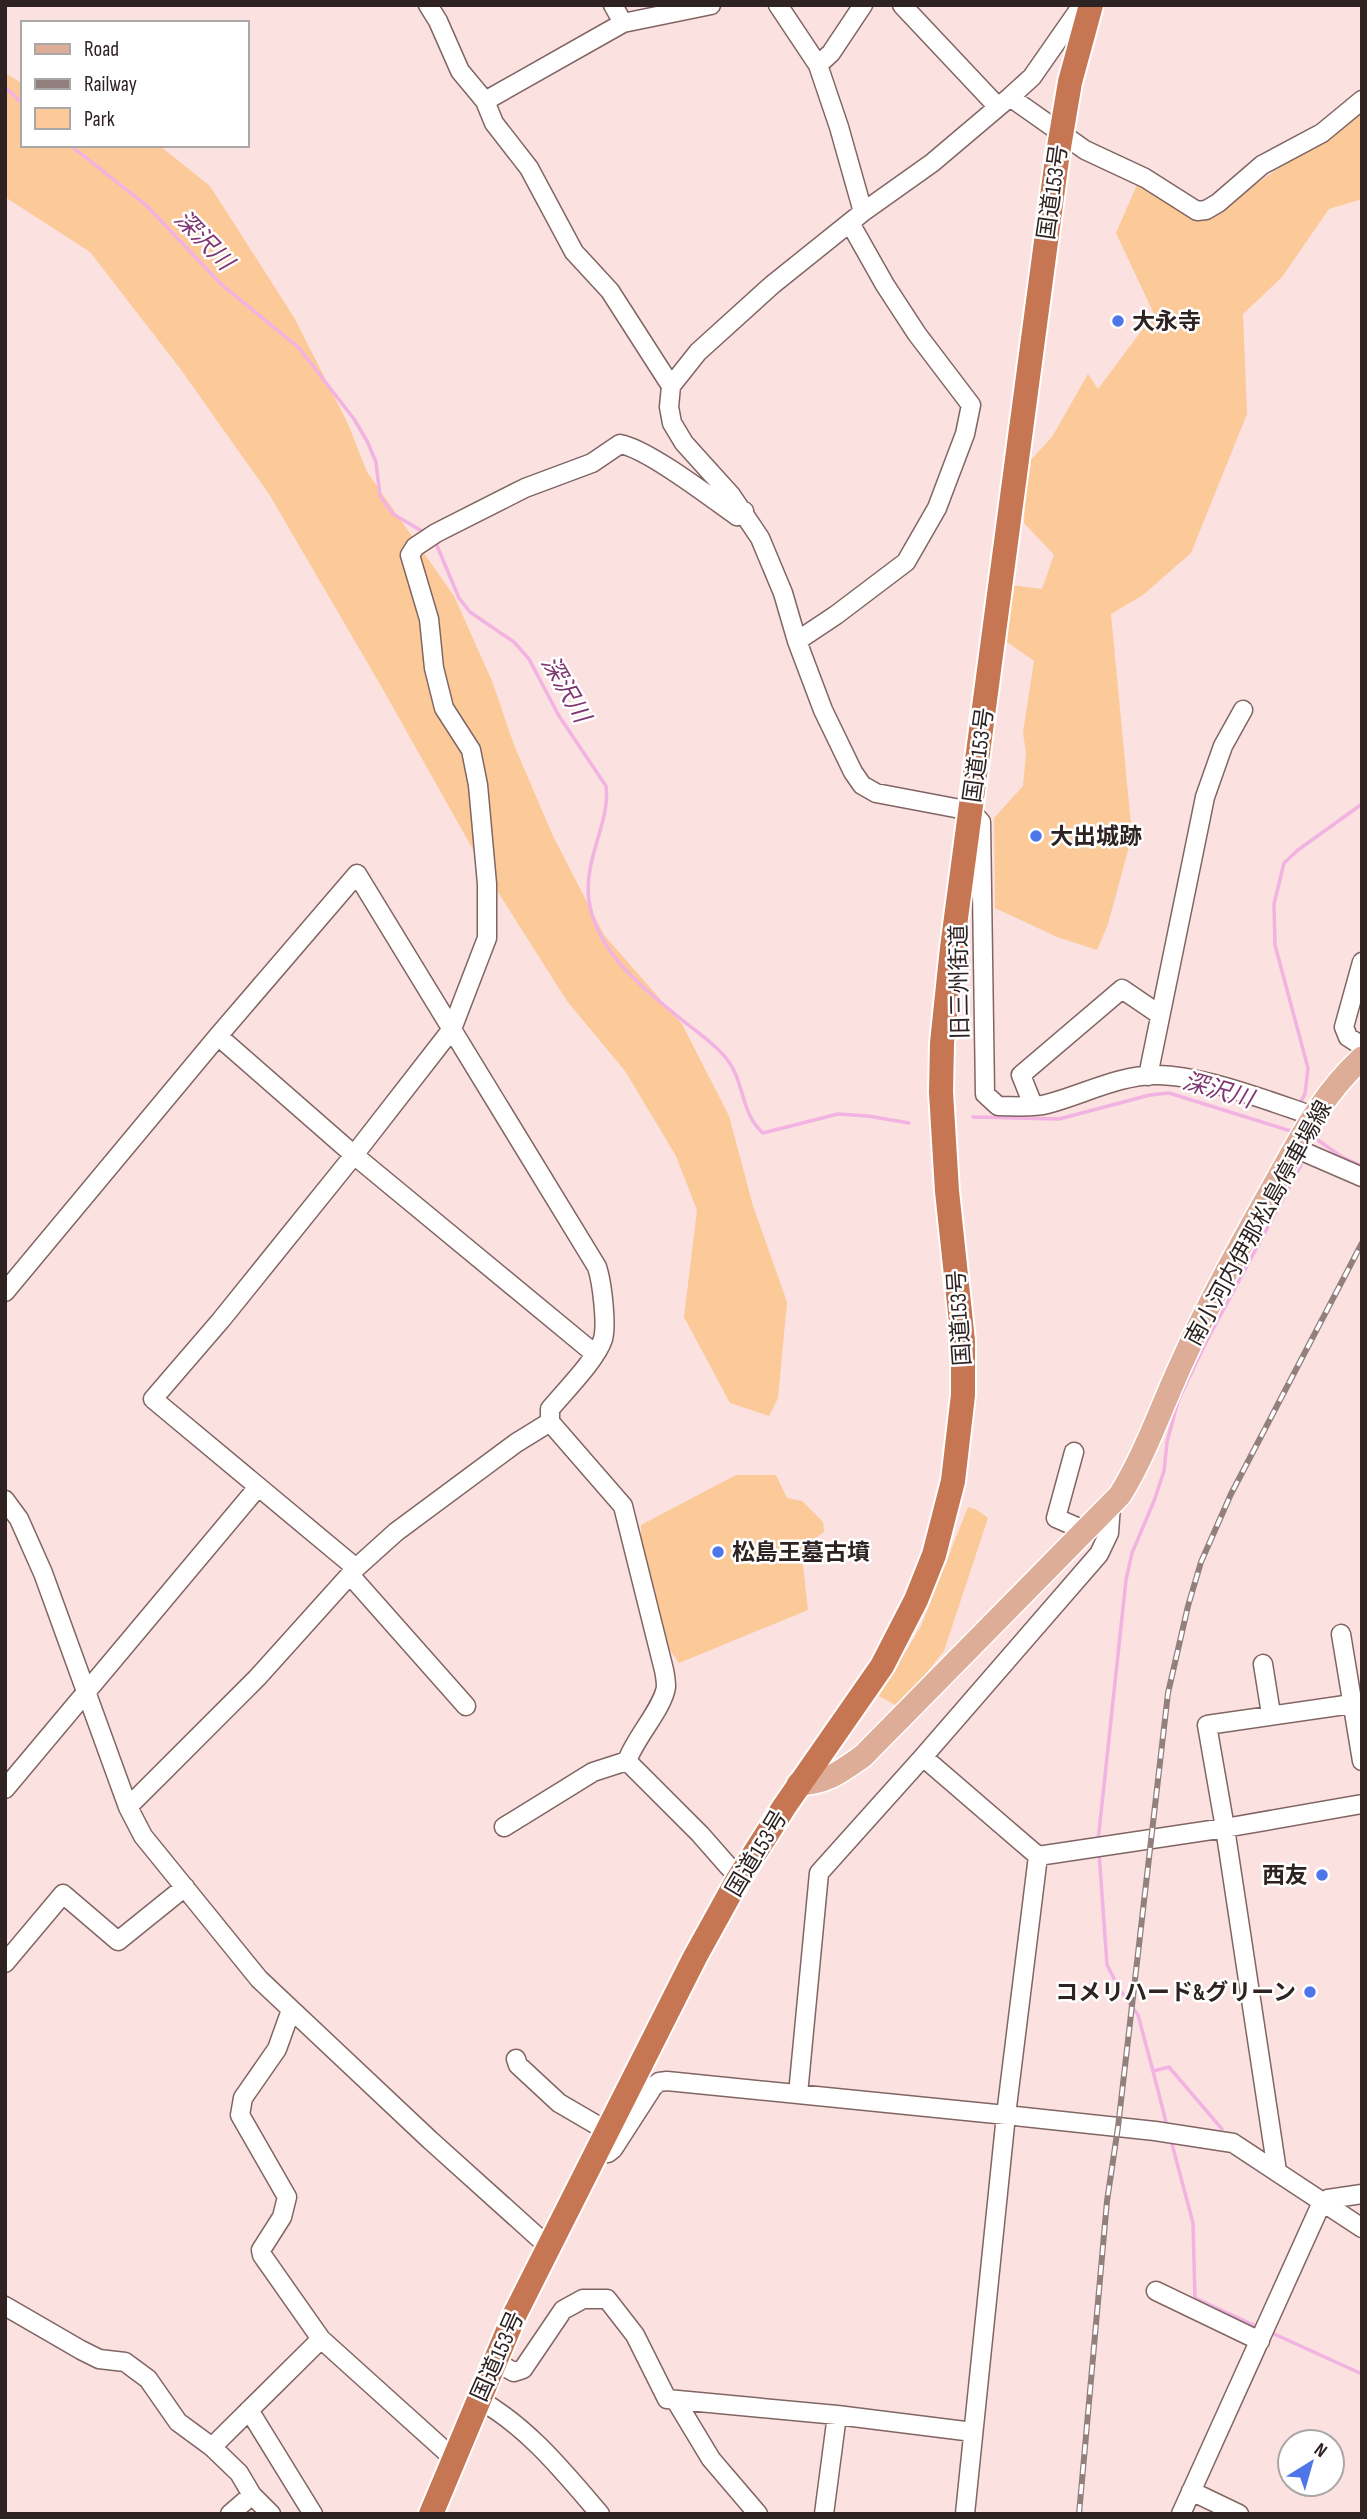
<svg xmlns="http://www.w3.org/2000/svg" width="1367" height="2519" font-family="'Sofia Sans Condensed','Noto Sans JP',sans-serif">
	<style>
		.green { fill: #fbca98 }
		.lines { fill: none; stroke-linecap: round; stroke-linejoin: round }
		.stream { stroke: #f2b2e2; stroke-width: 3.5 }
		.minor-casing { stroke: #816563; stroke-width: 21 }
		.major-casing { stroke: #fff; stroke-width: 26 }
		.highway-casing { stroke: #fff; stroke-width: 28 }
		.minor { stroke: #fff; stroke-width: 18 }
		.major { stroke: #ddad98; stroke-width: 23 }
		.highway { stroke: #c77653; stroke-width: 24 }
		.rail-casing { stroke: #92807f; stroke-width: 6 }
		.rail { stroke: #fff; stroke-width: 3.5; stroke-dasharray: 10; stroke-linecap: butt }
		.poi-dot { fill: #4f76e9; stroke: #fff; stroke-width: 2.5 }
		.labels { text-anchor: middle; stroke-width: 5; stroke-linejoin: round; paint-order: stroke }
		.street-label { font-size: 23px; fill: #2e2222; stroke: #fff }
		.poi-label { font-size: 23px; font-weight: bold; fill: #2e2222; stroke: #fff; text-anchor: start }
		.water-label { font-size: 24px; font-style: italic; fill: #7f3671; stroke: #fff }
	</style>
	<rect width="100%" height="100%" fill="#fbe1df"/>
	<path class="green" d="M 5,73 L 23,84 L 23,145 L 160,146 L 210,186 L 295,319 L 348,424 L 367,472 L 454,596 L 492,681 L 514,745 L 553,836 L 604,935 L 682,1024 L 729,1116 L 753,1206 L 787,1302 L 778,1398 L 769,1416 L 730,1403 L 684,1317 L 697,1210 L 676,1156 L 625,1071 L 567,1001 L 489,878 L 381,686 L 269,494 L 179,367 L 90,252 L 5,197 Z
		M 1362,112 L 1362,199 L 1329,209 L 1282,277 L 1243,314 L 1247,414 L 1191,553 L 1143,595 L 1111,614 L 1132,836 L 1108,924 L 1097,950 L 1057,937 L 995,908 L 994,818 L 1023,786 L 1026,753 L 1023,733 L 1034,661 L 1007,642 L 1011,585 L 1042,589 L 1054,555 L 1024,523 L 1027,464 L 1052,437 L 1088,374 L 1098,389 L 1154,314 L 1116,233 L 1137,185 L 1158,191 L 1201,221 Z
		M 736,1475 L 776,1475 L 787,1498 L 802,1501 L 823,1522 L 824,1532 L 801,1548 L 808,1610 L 679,1663 L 663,1640 L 641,1541 L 641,1525 Z
		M 968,1507 L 977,1510 L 988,1518 L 944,1651 L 899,1707 L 879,1696 L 921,1626 Z"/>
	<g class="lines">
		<path class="stream" d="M 5,87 L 23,104
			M 70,145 L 147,206 L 221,284 L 299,348 L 354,419 L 367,441 L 376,462 L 380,496 L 393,514 L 427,534
			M 435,541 L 459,598 L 470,612 L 514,642 L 529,659 L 559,716 L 606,786 C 611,821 583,859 589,901 C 597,954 647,992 686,1023 C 700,1034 715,1044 726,1058 C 745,1081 740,1113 763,1133 L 838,1114 L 868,1116 L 909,1123
			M 1298,1106 L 1305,1094 L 1308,1068 L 1275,945 L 1274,904 L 1284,863 L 1298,850 L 1362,804
			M 973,1117 L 1059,1119 L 1150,1095 L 1169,1093 L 1294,1132
			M 1312,1136 L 1342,1157 L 1362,1166
			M 1098,1841 L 1126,1580 L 1132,1553 L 1154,1501 L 1164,1471 L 1167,1442 L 1178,1401 L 1205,1344 L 1301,1165
			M 1099,1852 L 1107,1965 L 1120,1990 L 1138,2015 L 1153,2071 L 1169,2067 L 1222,2129
			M 1153,2071 L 1166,2122
			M 1172,2144 L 1193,2223 L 1195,2298 L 1260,2328
			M 1270,2332 L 1362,2374"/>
		<g class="minor-casing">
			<path id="minor" d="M 428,5 L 438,21 L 460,71 L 485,101 L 494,123 L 529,168 L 574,252 L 610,291 L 671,386
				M 613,5 L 623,23
				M 778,5 L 818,65 L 839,127 L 863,212
				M 902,5 L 998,107
				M 1091,6 L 1078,11 L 1032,77 L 1010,97 L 932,163 L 863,212 L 772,285 L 698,352 L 671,386 L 669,407 L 672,423 L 684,443 L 731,495 L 760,538 L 783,593 L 797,641 L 823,710 L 853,772 L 862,785 L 876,793 L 971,811 L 981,822 L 985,1094 L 998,1106 C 1014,1106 1032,1108 1047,1104 C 1082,1095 1119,1075 1156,1075 C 1202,1075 1269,1101 1313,1116
				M 818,65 L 831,53 L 863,5
				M 1010,97 L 1085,150 L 1145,178 L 1197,211 L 1206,210 L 1218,203 L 1262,165 L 1322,133 L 1362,100
				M 485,101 L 623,23 L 711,5
				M 797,641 L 836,615 L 906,562 L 937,508 L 965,434 L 971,405 L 917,334 L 885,285 L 850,223
				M 1362,962 L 1344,1027 L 1348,1037 L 1362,1046
				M 218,1036 L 354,1155 L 595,1354
				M 1148,1076 L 1205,797 L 1223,746 L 1243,710
				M 1033,1105 L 1021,1075 L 1122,989 L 1160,1015
				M 1295,1148 L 1362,1177
				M 5,1292 L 218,1036 L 357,874 L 597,1267 C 602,1282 607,1324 603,1339 C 597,1359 564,1392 550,1409 L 550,1422 L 623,1506 L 664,1670 C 665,1675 666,1681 666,1687 C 663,1708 635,1738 627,1761 L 700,1834 L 729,1867 L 742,1874
				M 1074,1452 L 1056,1518 L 1086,1531
				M 5,1500 L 19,1519 L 43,1573 L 128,1807 L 143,1836 L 259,1979 L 430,2140 L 540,2239 L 549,2244
				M 356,1568 L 153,1399 L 221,1320 L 354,1155 L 452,1029 L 487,938 L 487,884 L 478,785 L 471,750 L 444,708 L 434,668 L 429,619 L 410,555 L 415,547 L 436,533 L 525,488 L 592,463 L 620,444 C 648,449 711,498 737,516 L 744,511
				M 350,1575 L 466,1706
				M 1341,1634 L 1362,1761
				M 1263,1664 L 1271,1714
				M 923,1757 L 1038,1856 L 1006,2115 L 965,2514
				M 5,1789 L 258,1487
				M 128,1807 L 257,1678 L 356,1568 L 396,1532 L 516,1443 L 550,1422
				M 504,1827 L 593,1772 L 627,1761
				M 1038,1856 L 1225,1828 L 1362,1804
				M 5,1963 L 63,1894 L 118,1941 L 185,1887
				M 291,2010 L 277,2049 L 243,2098 L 240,2115 L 287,2197 L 282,2217 L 261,2250 L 262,2255 L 321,2339 L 453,2458
				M 516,2059 L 518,2065 L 559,2103 L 607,2131
				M 798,2094 L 819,1873 L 923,1757 L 1099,1554 L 1109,1533 L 1111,1505
				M 597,2150 L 608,2153 L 613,2149 L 653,2087 L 659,2082 L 667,2081 L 1006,2115 L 1155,2131 L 1233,2143 L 1362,2228
				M 1277,2171 L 1225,1828 L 1207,1725 L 1352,1704
				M 1156,2291 L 1260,2341
				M 5,2306 L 81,2350 L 99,2359 L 125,2362 L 148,2379 L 178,2422 L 212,2447 L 239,2473 L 252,2495 L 230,2514
				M 494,2361 L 514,2372 L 523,2369 L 563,2310 L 583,2299 L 607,2299 L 635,2335 L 667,2399 L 837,2415 L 973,2432
				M 478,2399 C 528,2427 563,2471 600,2514
				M 676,2401 L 711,2459 L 758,2514
				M 249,2410 L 313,2514
				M 212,2447 L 321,2339
				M 1191,2491 L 1239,2514
				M 252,2495 L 271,2514
				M 824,2514 L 837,2415
				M 1181,2514 L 1322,2202 L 1328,2199 L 1362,2194"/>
		</g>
		<g class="major-casing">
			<path id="major" d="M 798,1784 C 827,1783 840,1772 863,1756 L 1120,1495 C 1146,1453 1162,1405 1183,1360 C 1211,1298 1244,1239 1277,1180 C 1302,1135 1323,1094 1362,1058"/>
		</g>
		<g class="highway-casing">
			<path id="highway" d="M 431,2514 L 515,2314 L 695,1957 L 737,1881 L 784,1807 L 882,1666 L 916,1600 L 934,1555 L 953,1481 L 963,1395 L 963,1341 L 947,1191 L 941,1092 L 942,1043 L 952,948 L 1057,159 L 1070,82 L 1091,5"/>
		</g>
		<use href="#minor" class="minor"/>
		<use href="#major" class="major"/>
		<use href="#highway" class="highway"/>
		<g class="rail-casing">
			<path id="rail" d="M 1079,2514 L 1107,2201 L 1118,2127 L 1168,1693 L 1188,1606 L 1201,1562 L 1231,1494 L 1362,1243"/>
		</g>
		<use href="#rail" class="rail"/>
	</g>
	<g class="poi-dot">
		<circle cx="1118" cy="321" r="7"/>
		<circle cx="1036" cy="836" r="7"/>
		<circle cx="718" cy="1552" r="7"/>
		<circle cx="1322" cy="1875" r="7"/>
		<circle cx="1310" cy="1992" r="7"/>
	</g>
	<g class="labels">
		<g class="street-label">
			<text transform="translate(1052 192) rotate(-82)" y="8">国道153号</text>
			<text transform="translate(978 755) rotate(-82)" y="8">国道153号</text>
			<text transform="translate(959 982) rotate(-91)" y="8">旧三州街道</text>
			<text transform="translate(1258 1223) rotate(-61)" y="8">南小河内伊那松島停車場線</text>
			<text transform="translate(959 1318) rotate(-94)" y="8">国道153号</text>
			<text transform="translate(756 1853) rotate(-59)" y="8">国道153号</text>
			<text transform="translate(497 2356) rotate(-66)" y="8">国道153号</text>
		</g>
		<g class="poi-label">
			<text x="1132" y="329">大永寺</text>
			<text x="1050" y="844">大出城跡</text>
			<text x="732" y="1560">松島王墓古墳</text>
			<text x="1308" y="1883" text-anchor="end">西友</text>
			<text x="1296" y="2000" text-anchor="end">コメリハード&amp;グリーン</text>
		</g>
		<g class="water-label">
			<text transform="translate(204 240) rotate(46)" y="8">深沢川</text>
			<text transform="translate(566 689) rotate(60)" y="8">深沢川</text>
			<text transform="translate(1218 1090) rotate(16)" y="8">深沢川</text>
		</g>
	</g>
	<rect width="1367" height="2519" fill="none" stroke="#2e2222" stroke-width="14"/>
	<rect x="21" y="21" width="228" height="126" fill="#ffffff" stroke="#aba7a7" stroke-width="2"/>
	<rect x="35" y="44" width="35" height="10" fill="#ddad98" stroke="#aba7a7" stroke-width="2"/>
	<text x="84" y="56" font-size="21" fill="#2e2222">Road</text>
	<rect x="35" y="79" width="35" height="10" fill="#92807f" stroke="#aba7a7" stroke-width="2"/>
	<text x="84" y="91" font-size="21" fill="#2e2222">Railway</text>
	<rect x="35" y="108" width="35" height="21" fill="#fbca98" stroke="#aba7a7" stroke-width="2"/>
	<text x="84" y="126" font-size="21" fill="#2e2222">Park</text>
	<g transform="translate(1311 2463) rotate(37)"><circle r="33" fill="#ffffff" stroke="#aba7a7" stroke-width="2"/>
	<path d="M0-5L12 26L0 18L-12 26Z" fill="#4f76e9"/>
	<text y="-10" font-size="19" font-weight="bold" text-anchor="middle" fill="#2e2222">N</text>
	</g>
</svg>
